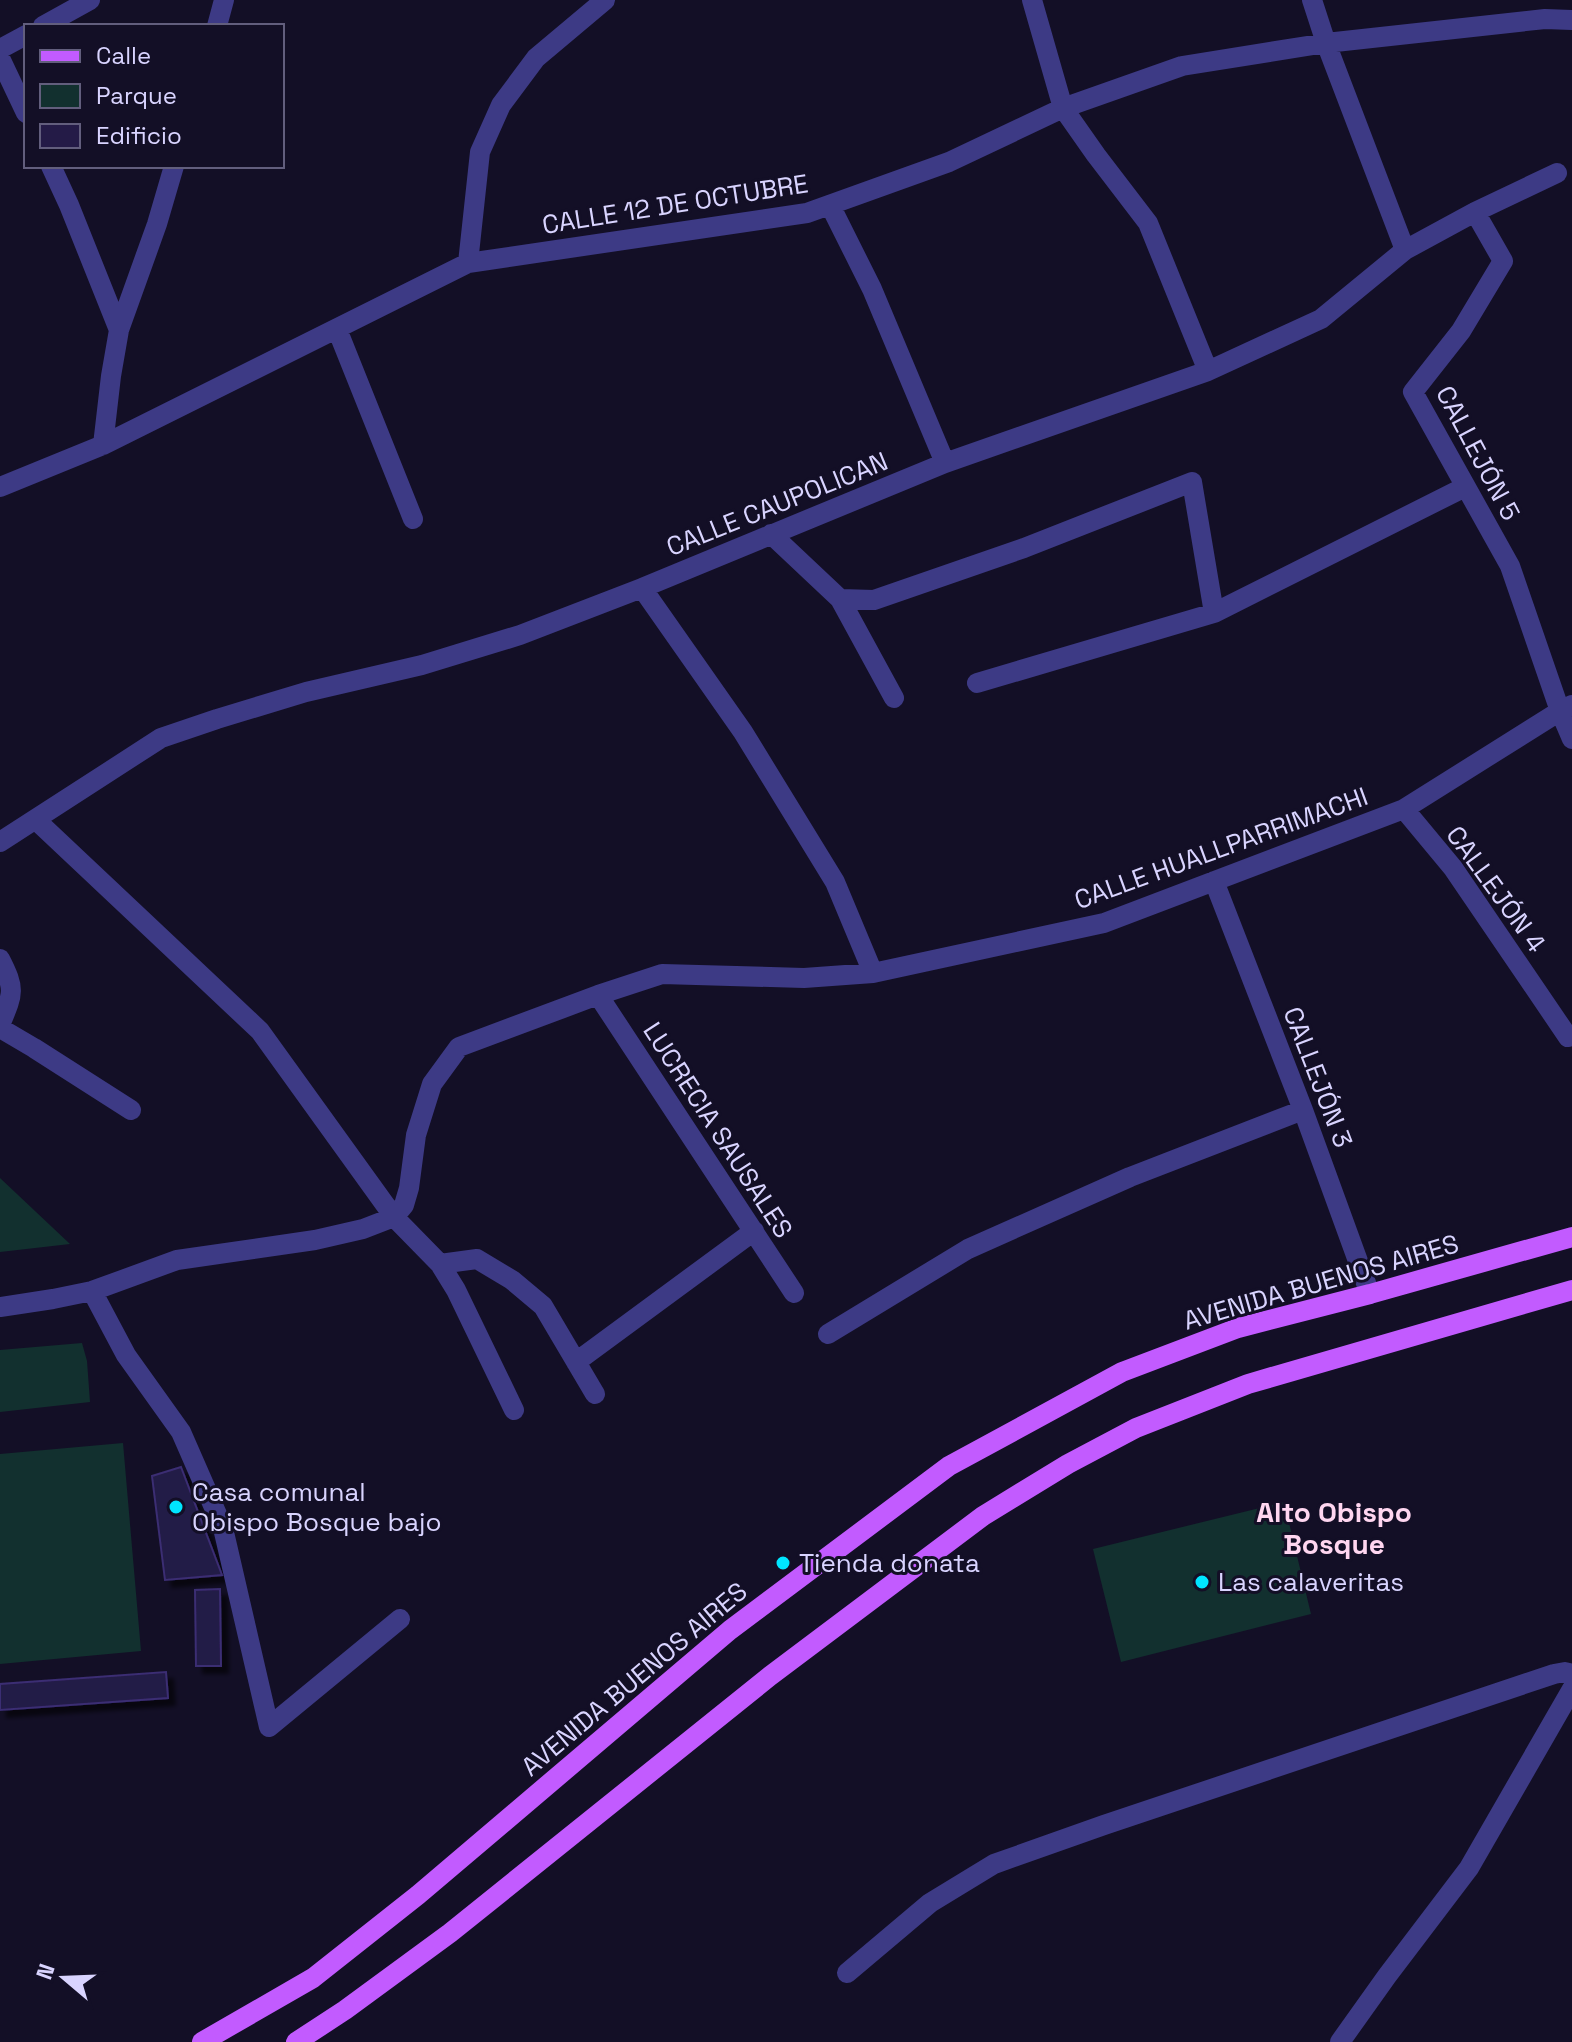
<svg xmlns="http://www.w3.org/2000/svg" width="1572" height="2042" font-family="'Space Grotesk',sans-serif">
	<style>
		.green { fill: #12302f }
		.building { fill: #241b47; stroke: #3b2d73; stroke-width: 2; filter: url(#shadow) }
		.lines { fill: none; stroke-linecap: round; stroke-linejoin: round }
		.minor { stroke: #3d3a85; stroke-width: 20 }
		.major { stroke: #c25bff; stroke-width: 20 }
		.poi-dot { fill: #00e5ff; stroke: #130f26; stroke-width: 3 }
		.labels { text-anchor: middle; stroke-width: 6; stroke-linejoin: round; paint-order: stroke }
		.street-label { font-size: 26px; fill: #d9d4ff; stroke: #130f26 }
		.poi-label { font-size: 26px; fill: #d9d4ff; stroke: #130f26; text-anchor: start }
		.neighbourhood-label { font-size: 28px; font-weight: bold; fill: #ffd6f0; stroke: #130f26 }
	</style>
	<defs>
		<filter id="shadow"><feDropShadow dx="7" dy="7" stdDeviation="2" flood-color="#0009"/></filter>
	</defs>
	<rect width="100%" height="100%" fill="#130f26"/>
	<path class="green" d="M 0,1178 L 70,1244 L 0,1252 Z
		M 82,1343 L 87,1361 L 90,1402 L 0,1412 L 0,1350 Z
		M 123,1443 L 141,1651 L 0,1664 L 0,1454 Z
		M 1284,1502 L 1311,1614 L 1121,1662 L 1093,1549 Z"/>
	<path class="building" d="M 181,1467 L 222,1575 L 165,1580 L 152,1476 Z
		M 220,1589 L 221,1666 L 196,1666 L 195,1590 Z
		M 166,1672 L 168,1698 L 0,1710 L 0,1684 Z"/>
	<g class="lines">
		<path class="minor" d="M 1032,0 L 1063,108 L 1096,155 L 1148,223 L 1208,371
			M 1312,0 L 1326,43 L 1405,250
			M 43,26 L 90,0
			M 217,26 L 224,0
			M 0,49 L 26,35
			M 0,58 L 26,113
			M 51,166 L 69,205 L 119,330
			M 830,205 L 872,289 L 945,463
			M 1475,212 L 1503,261 L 1461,331 L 1413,392 L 1510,566 L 1560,711 L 1572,739
			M 468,263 L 480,152 L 501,105 L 536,58 L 605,0
			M 337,329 L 413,519
			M 103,445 L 111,376 L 119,330 L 157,224 L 174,166
			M 0,487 L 103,445 L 468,263 L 807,213 L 949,162 L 1063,108 L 1182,66 L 1326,43 L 1545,19 L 1572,20
			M 771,534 L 840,599 L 894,698
			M 642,588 L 743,732 L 835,882 L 873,973
			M 840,599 L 874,600 L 1024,548 L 1192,482 L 1214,613
			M 977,683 L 1214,613 L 1465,487
			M 1404,809 L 1453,868 L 1568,1037 L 1572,1036
			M 36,820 L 260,1031 L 394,1217 L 440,1264 L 456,1290 L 514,1410
			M 0,842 L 161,738 L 217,719 L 306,692 L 422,665 L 520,635 L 642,588 L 945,463 L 1208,371 L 1321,319 L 1405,250 L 1475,212 L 1557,173
			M 1214,881 L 1303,1110 L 1370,1294
			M 0,959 C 16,990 13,994 0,1025
			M 598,995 L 794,1293
			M 0,1028 L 34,1048 L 131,1110
			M 440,1264 L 477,1259 L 512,1280 L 543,1306 L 595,1394
			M 92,1291 L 126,1355 L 181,1432 L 223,1528 L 269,1727 L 400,1619
			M 0,1307 L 53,1299 L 92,1291 L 177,1260 L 315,1240 L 363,1229 L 394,1217 L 404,1205 L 409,1188 L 416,1135 L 432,1084 L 459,1047 L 598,995 L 662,974 L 804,978 L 873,973 L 1104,923 L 1404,809 L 1560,711 L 1572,705
			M 828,1334 L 968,1249 L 1130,1177 L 1303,1110
			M 576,1362 L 754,1231
			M 847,1973 L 930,1903 L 994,1864 L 1104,1825 L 1554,1674 L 1565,1672 L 1572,1674
			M 1340,2042 L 1387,1976 L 1469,1868 L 1572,1689"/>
		<path class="major" d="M 202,2042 L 313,1978 L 418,1895 L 730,1630 L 949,1466 L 1122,1372 L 1238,1328 L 1370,1294 L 1572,1237
			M 296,2042 L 345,2010 L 450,1933 L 770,1676 L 983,1516 L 1068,1464 L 1136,1428 L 1248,1384 L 1572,1290"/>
	</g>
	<g class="poi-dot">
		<circle cx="176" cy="1507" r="8"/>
		<circle cx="783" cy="1563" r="8"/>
		<circle cx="1202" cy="1582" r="8"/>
	</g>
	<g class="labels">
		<g class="street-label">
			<text transform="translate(675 204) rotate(-9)" y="9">CALLE 12 DE OCTUBRE</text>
			<text transform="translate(1478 453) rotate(62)" y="9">CALLEJÓN 5</text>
			<text transform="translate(777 504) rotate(-22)" y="9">CALLE CAUPOLICAN</text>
			<text transform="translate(1221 848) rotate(-20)" y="9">CALLE HUALLPARRIMACHI</text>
			<text transform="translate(1496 889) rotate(54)" y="9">CALLEJÓN 4</text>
			<text transform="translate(1318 1077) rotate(69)" y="9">CALLEJÓN 3</text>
			<text transform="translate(718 1130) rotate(57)" y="9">LUCRECIA SAUSALES</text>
			<text transform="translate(1321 1282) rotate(-16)" y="9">AVENIDA BUENOS AIRES</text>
			<text transform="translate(634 1679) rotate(-40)" y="9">AVENIDA BUENOS AIRES</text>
		</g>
		<g class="poi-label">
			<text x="192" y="1501">Casa comunal<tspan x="192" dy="30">Obispo Bosque bajo</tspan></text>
			<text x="799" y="1572">Tienda donata</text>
			<text x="1218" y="1591">Las calaveritas</text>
		</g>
		<g class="neighbourhood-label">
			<text x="1334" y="1522">Alto Obispo<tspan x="1334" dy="32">Bosque</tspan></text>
		</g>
	</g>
	<rect x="24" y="24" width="260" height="144" fill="#130f26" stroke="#625e7d" stroke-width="2"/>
	<rect x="40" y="50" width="40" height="12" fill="#c25bff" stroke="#625e7d" stroke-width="2"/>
	<text x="96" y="64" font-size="24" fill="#d9d4ff">Calle</text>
	<rect x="40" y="84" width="40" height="24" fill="#12302f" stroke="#625e7d" stroke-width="2"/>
	<text x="96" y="104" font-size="24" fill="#d9d4ff">Parque</text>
	<rect x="40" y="124" width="40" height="24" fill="#241b47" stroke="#625e7d" stroke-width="2"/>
	<text x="96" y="144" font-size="24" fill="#d9d4ff">Edificio</text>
	<g transform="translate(64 1978) rotate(289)" stroke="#130f26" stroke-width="6" paint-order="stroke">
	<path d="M0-6L14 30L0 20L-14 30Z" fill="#d9d4ff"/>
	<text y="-12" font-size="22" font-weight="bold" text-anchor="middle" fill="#d9d4ff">N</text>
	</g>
</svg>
